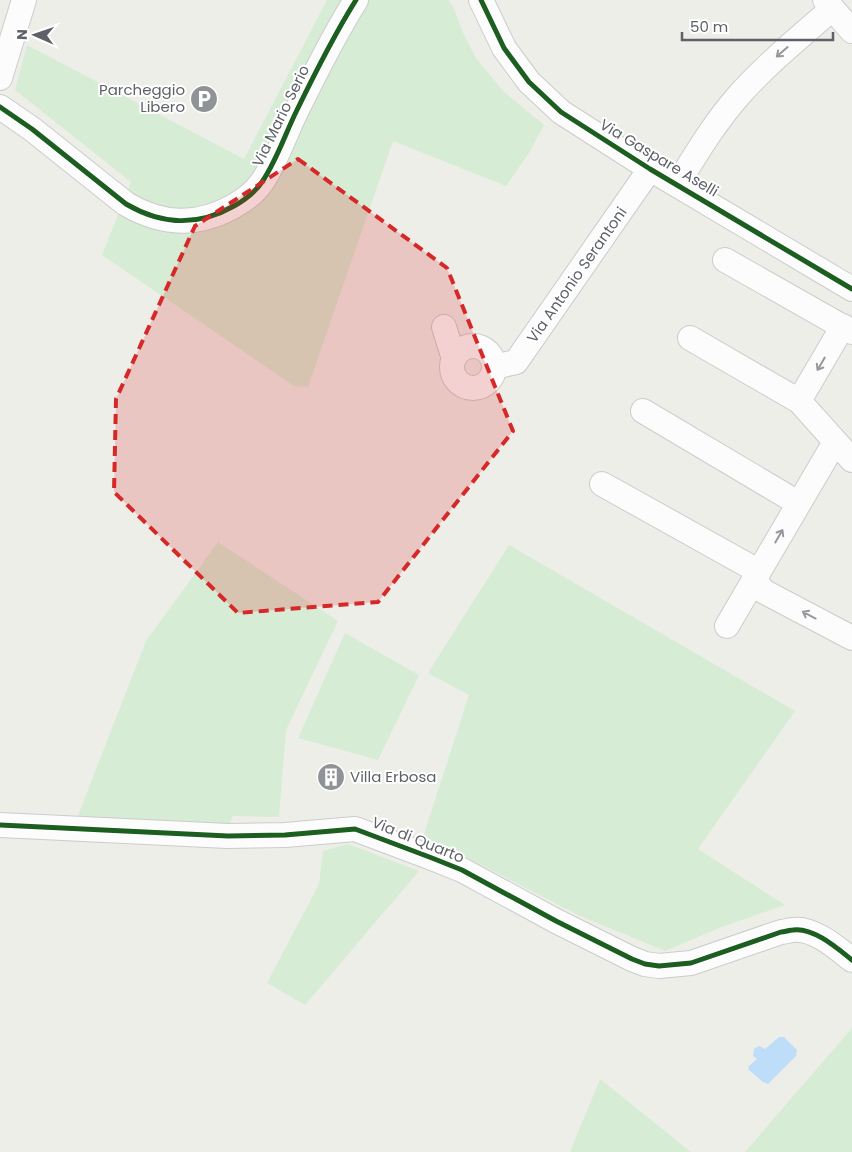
<svg xmlns="http://www.w3.org/2000/svg" width="852" height="1152" font-family="Poppins,sans-serif">
	<style>
		.green { fill: #d6ecd4 }
		.water { fill: #beddf8 }
		.lines { fill: none; stroke-linecap: round; stroke-linejoin: round }
		.street-casing { stroke: #cbcccb; stroke-width: 26 }
		.street { stroke: #fcfcfc; stroke-width: 24 }
		.cycleway-casing { stroke: #fff; stroke-width: 8 }
		.cycleway { stroke: #1b5e20; stroke-width: 5 }
		.oneway { stroke: #95989c }
		.marked { fill: #d62828; fill-opacity: 0.2; stroke: #d62828; stroke-width: 4; stroke-dasharray: 10 6; stroke-linejoin: round }
		.labels { text-anchor: middle; stroke-width: 4; stroke-linejoin: round; paint-order: stroke }
		.poi-label { font-size: 15px; fill: #5e6268; stroke: #fff; text-anchor: end }
		.street-label { font-size: 15px; fill: #5e6268; stroke: #fff }
	</style>
	<rect width="100%" height="100%" fill="#eeeee9"/>
	<path class="green" d="M 327,0 L 448,0 L 453,6 L 463,33 L 476,58 L 503,91 L 544,125 L 529,153 L 506,186 L 393,141 L 308,387 L 294,386 L 102,255 L 131,182 L 15,90 L 27,45 L 244,159 Z
		M 218,542 L 338,621 L 286,730 L 279,817 L 233,816 L 229,826 L 77,818 L 146,641 Z
		M 509,545 L 795,711 L 698,849 L 785,905 L 724,926 L 665,951 L 578,915 L 468,858 L 422,840 L 469,695 L 428,673 Z
		M 345,633 L 419,675 L 378,760 L 298,738 Z
		M 348,844 L 419,871 L 305,1005 L 267,983 L 319,884 L 323,851 Z
		M 852,1028 L 852,1152 L 745,1152 Z
		M 600,1079 L 691,1152 L 570,1152 Z"/>
	<path class="water" d="M 779,1037 L 784,1037 L 797,1050 L 796,1056 L 768,1084 L 763,1082 L 748,1069 L 749,1066 L 757,1059 L 753,1056 L 754,1049 L 759,1046 L 765,1049 Z"/>
	<g class="lines">
		<g class="street-casing">
			<path id="street" d="M 481,0 L 504,48 L 529,82 L 561,112 L 650,169 L 852,289
				M 825,0 L 852,31
				M 0,78 L 24,0
				M 0,107 L 32,129 L 126,204 C 162,225 197,227 234,206 C 245,200 255,192 262,182 C 277,160 285,134 297,110 C 315,73 334,35 356,0
				M 677,185 C 696,154 715,122 740,94 C 768,63 801,36 832,9
				M 725,260 L 852,332
				M 444,327 L 454,359
				M 690,338 L 799,401 L 852,460
				M452 367a21 21 0 1 1 42 0a21 21 0 1 1-42 0Z
				M 494,367 L 516,362 L 650,169
				M 799,401 L 843,326
				M 643,411 L 798,503
				M 602,484 L 758,571
				M 754,578 L 763,591 L 852,638
				M 727,626 L 835,442
				M 0,825 L 228,836 L 285,835 L 355,829 L 432,858 L 462,870 L 556,921 L 632,959 L 645,964 L 659,966 L 691,963 L 781,932 C 785,932 789,930 793,930 C 813,927 837,948 852,960"/>
		</g>
		<use href="#street" class="street"/>
		<g class="cycleway-casing">
			<path id="cycleway" d="M 481,0 L 504,48 L 529,82 L 561,112 L 650,169 L 852,289
				M 0,107 L 32,129 L 126,204 C 162,225 197,227 234,206 C 245,200 255,192 262,182 C 277,160 285,134 297,110 C 315,73 334,35 356,0
				M 0,825 L 228,836 L 285,835 L 355,829 L 432,858 L 462,870 L 556,921 L 632,959 L 645,964 L 659,966 L 691,963 L 781,932 C 785,932 789,930 793,930 C 813,927 837,948 852,960"/>
		</g>
		<use href="#cycleway" class="cycleway"/>
	</g>
	<defs><path id="oneway-shaft" d="M-6 0H5M1.5-3L5.5 0L1.5 3" fill="none" stroke-width="1.6" stroke-linecap="round" stroke-linejoin="round" transform="scale(1.25)"/></defs>
	<g class="oneway">
		<use href="#oneway-shaft" transform="translate(782 52) rotate(139)"/>
		<use href="#oneway-shaft" transform="translate(821 364) rotate(120)"/>
		<use href="#oneway-shaft" transform="translate(779 536) rotate(-60)"/>
		<use href="#oneway-shaft" transform="translate(809 615) rotate(-152)"/>
	</g>
	<path class="marked" d="M 298,159 L 447,268 L 513,431 L 378,602 L 238,613 L 114,492 L 116,399 L 195,226 Z"/>
	<defs>
		<g id="parking-disc" transform="scale(1.4375)"><circle r="9.5" fill="#909395" stroke="#fff"/><path d="M-3.5-5.5H1a3.5 3.5 0 0 1 0 7H-1V5.5H-3.5ZM-1-3.4V-.6H.8a1.4 1.4 0 0 0 0-2.8Z" fill="#fff"/></g>
		<g id="building-disc" transform="scale(1.4375)"><circle r="9.5" fill="#909395" stroke="#fff"/><path d="M-4-6H4V6H1V3H-1V6H-4ZM-2.5-4.3h1.7v1.8h-1.7ZM.8-4.3h1.7v1.8H.8ZM-2.5-1h1.7V.8h-1.7ZM.8-1h1.7V.8H.8Z" fill="#fff"/></g>
	</defs>
	<g fill-rule="evenodd">
		<use href="#parking-disc" x="204" y="99"/>
		<use href="#building-disc" x="331" y="777"/>
	</g>
	<g class="labels">
		<g class="poi-label">
			<text x="185" y="95">Parcheggio<tspan x="185" dy="17">Libero</tspan></text>
			<text x="350" y="782" text-anchor="start">Villa Erbosa</text>
		</g>
		<g class="street-label">
			<text transform="translate(281 116) rotate(-64)" y="5">Via Mario Serio</text>
			<text transform="translate(659 158) rotate(31)" y="5">Via Gaspare Aselli</text>
			<text transform="translate(577 275) rotate(-55)" y="5">Via Antonio Serantoni</text>
			<text transform="translate(418 840) rotate(22)" y="5">Via di Quarto</text>
		</g>
	</g>
	<g transform="translate(35 35) rotate(272)" stroke="#ffffff" stroke-width="4" paint-order="stroke">
	<path d="M0-4L9 19L0 12L-9 19Z" fill="#5e6268"/>
	<text y="-8" font-size="14" font-weight="bold" text-anchor="middle" fill="#5e6268">N</text>
	</g>
	<path d="M682 32v8h151v-8" fill="none" stroke="#5e6268" stroke-width="2.5"/>
	<text x="690" y="32" font-size="15" fill="#5e6268" stroke="#ffffff" stroke-width="4" paint-order="stroke">50 m</text>
</svg>
